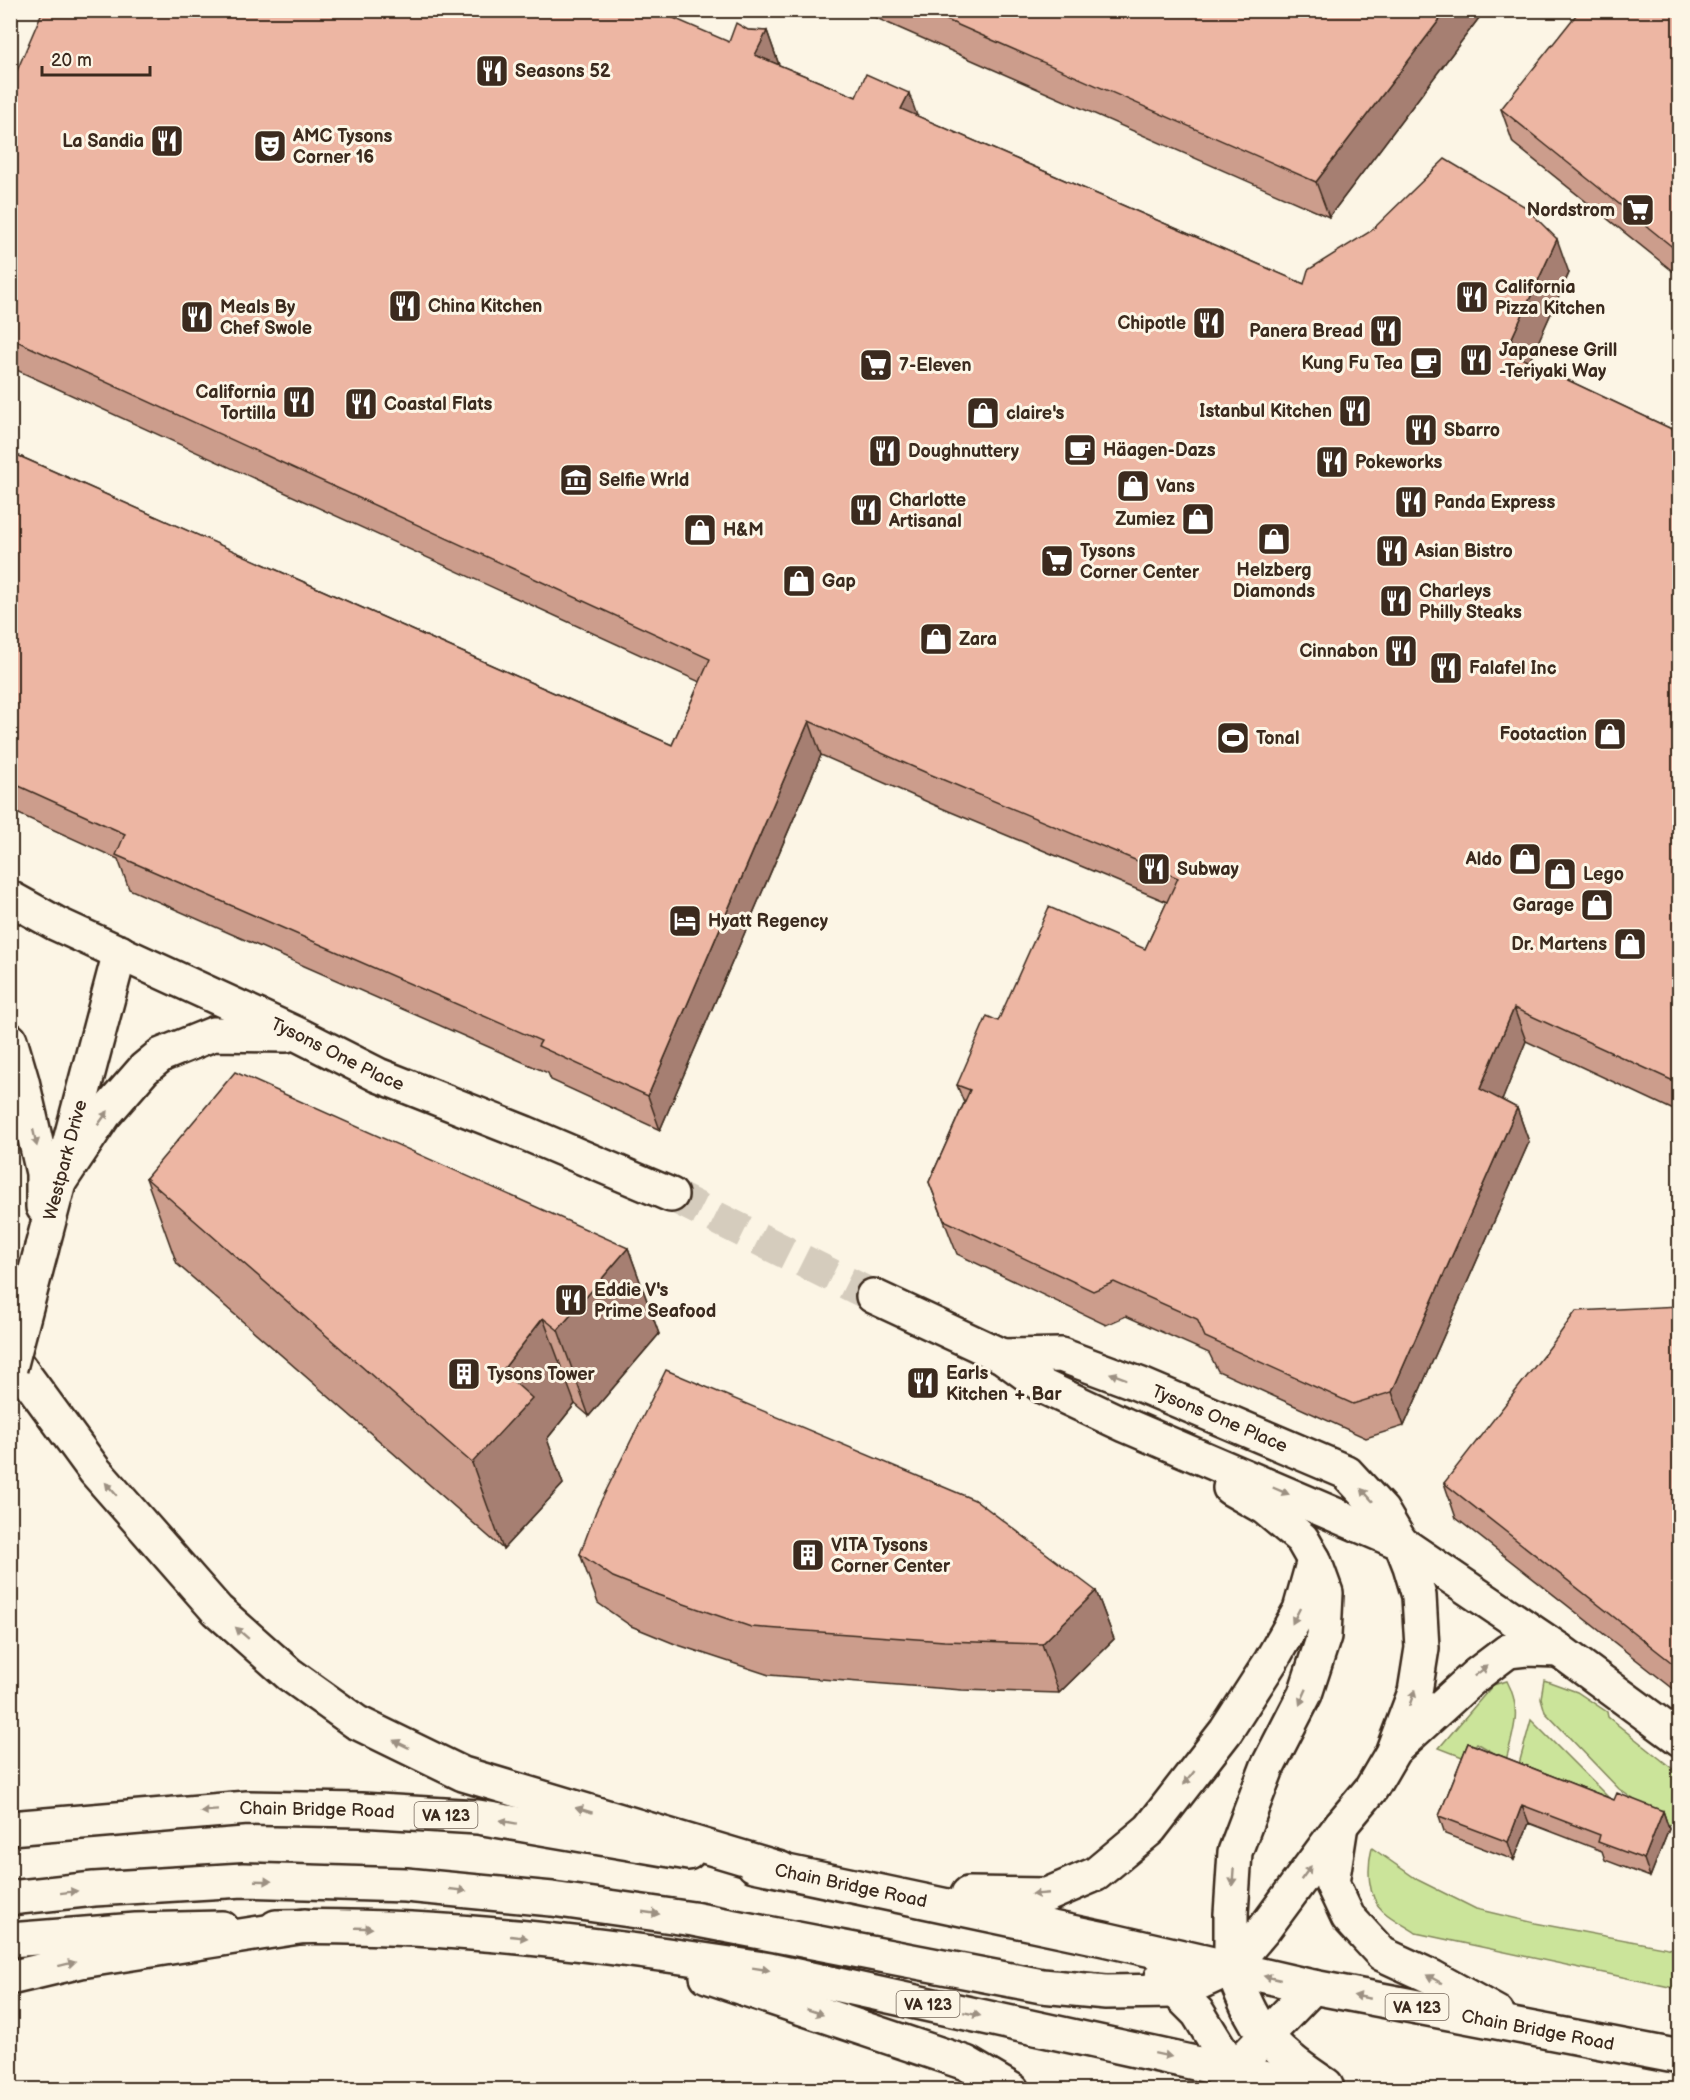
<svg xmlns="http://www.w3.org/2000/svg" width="1690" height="2100" font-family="'Balsamiq Sans',sans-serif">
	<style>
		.green { fill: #cbe49a; stroke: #83875c; stroke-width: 1.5 }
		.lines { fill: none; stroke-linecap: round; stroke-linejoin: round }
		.secondary-tunnel { stroke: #d5ccbd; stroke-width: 33; stroke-dasharray: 33 16; stroke-linecap: butt }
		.secondary-casing { stroke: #3b2a1e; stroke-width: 38 }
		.primary-casing { stroke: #3b2a1e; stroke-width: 38 }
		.highway-casing { stroke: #3b2a1e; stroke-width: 38 }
		.secondary { stroke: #fcf5e5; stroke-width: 33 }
		.primary { stroke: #fcf5e5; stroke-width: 33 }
		.highway { stroke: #fcf5e5; stroke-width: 33 }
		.secondary-bridge-casing { stroke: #3b2a1e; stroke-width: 38; stroke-linecap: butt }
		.secondary-bridge { stroke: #fcf5e5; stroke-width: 33 }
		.wall { fill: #cc9d8c; stroke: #3b2a1e; stroke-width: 1.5 }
		.shaded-wall { fill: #a67f72; stroke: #3b2a1e; stroke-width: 1.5 }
		.building { fill: #edb6a3; stroke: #3b2a1e; stroke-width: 1.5 }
		.oneway { fill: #9c9082 }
		.labels { text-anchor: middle; stroke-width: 6; stroke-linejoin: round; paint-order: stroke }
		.shield { fill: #fcf5e5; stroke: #75675a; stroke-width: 1.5 }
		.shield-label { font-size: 16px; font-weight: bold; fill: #3b2a1e }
		.poi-label { font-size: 18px; font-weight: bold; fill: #3b2a1e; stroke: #fcf5e5; text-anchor: start }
		.street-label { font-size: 18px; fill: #3b2a1e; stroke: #fcf5e5 }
	</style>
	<rect width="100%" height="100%" fill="#fcf5e5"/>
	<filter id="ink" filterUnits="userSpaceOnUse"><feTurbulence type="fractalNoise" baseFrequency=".0167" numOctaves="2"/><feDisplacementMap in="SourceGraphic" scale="12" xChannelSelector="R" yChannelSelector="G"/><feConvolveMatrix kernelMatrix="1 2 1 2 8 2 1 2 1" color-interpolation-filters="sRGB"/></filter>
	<g filter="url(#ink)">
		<path class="green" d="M 1544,1680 L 1577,1692 L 1607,1712 L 1608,1717 L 1679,1774 L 1679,1828 L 1668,1824 L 1619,1789 L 1545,1712 L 1541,1698 Z
			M 1507,1681 C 1522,1709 1514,1730 1506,1760 L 1477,1743 L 1465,1758 L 1439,1748 L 1493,1685 Z
			M 1531,1720 L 1609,1798 L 1519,1764 Z
			M 1372,1848 L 1418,1880 L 1476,1909 L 1535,1923 L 1679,1950 L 1679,1989 L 1416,1933 C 1406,1926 1393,1920 1383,1911 C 1367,1897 1367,1867 1372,1848 Z"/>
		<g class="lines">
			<path class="secondary-tunnel" d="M 671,1195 L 873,1296"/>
			<g class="secondary-casing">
				<g id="secondary">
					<path id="s1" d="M 10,898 L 57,924 L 299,1035 L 378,1075 L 525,1133 L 671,1195"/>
					<path d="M 10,1040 L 22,1081 L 43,1173 L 43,1207"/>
					<path d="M 58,1184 L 104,1115 L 144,1069 L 161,1055 L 213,1034 L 286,1035"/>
					<path id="s2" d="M 42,1247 L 120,952"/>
					<path d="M 873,1296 L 1002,1356 L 1044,1387 L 1125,1425 L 1401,1543 L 1559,1650 L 1680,1739"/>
					<path id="s3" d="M 1002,1356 L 1061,1355 L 1139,1384 L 1346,1472 L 1382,1511 L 1401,1543 L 1410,1566 L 1419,1596 L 1422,1648 L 1415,1692 L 1392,1753 L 1371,1789 L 1341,1825 L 1265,1928 L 1231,1968"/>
					<path d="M 1230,1488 L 1265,1508 L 1302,1539 L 1314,1560 L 1326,1593 L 1324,1636 L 1305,1694 L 1267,1768 L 1235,1852 L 1231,1914 L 1231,1968"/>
					<path d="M 1397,1747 L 1475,1676 L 1508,1651 L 1526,1649 L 1559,1650"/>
					<path d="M 1222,2090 L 1233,2070 L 1313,1987"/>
				</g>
			</g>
			<g class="primary-casing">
				<g id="primary">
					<path d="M 1341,1825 L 1332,1883 L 1348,1917 L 1382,1954 L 1432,1977 L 1497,2013"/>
					<path id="s4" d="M 10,1828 L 247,1808 L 361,1810 L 478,1817 L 688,1853"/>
					<path id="s5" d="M 754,1865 L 1104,1939 L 1313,1987 L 1680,2057"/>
					<path d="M 968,1894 L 1047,1895 L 1096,1874 L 1150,1829 L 1226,1731 L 1271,1661 L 1300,1610 L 1314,1560"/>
					<path d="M 10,1898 L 94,1889 L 243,1880 L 406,1885 L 552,1899 L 693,1919 L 1042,1986 L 1106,1992 L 1175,1991 L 1194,1985 L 1231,1968"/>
					<path d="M 276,1927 C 442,1923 607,1945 770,1970 L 1318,2090"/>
					<path d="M 10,1940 L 136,1930 L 222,1928"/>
					<path d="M 1231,1968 C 1241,1991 1250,2019 1268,2038 C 1285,2057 1305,2071 1326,2085"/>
					<path d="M 707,1976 L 966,2063 L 1012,2090"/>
					<path d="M 1162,1977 L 1198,2013 L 1233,2070"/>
				</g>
			</g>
			<g class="highway-casing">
				<path id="highway" d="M 10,1355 L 95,1471 L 217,1610 L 289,1674 L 356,1722 L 463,1774 L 781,1869
					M 10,1978 L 81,1961 L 305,1926"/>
			</g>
			<use href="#secondary" class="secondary"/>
			<use href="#primary" class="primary"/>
			<use href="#highway" class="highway"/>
			<g class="secondary-bridge-casing">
				<path id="secondary-bridge" d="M 10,1368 L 42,1247"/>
			</g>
			<use href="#secondary-bridge" class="secondary-bridge"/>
		</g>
		<path class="wall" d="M 858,10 L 1485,10 L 1329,217 Z
			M 1680,10 L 1680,277 L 1513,143 L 1501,109 Z
			M 748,30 L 767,31 L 779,65 L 856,97 L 917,116 L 1304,284 L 1569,273 L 1529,362 L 1680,433 L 1680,1113 L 1526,1041 L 1502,1100 L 1517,1108 L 1529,1142 L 1404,1426 L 1366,1438 L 1218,1371 L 1209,1353 L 1126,1316 L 1106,1325 L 957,1254 L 929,1182 L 964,1103 L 957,1085 L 998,1021 L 1145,949 L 1167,902 L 939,807 L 821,755 L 660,1130 L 551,1080 L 548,1073 L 129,889 L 118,859 L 10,810 L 10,452 L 672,745 L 700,682 L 10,367 L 10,87 L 729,42 Z
			M 146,1178 L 628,1248 L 659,1334 L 589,1416 L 575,1404 L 547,1439 L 563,1484 L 503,1549 L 177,1264 Z
			M 1680,1306 L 1680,1694 L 1456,1518 L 1444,1483 Z
			M 580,1554 L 1096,1591 L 1114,1639 L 1059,1693 L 962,1690 L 769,1675 L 675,1644 L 631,1626 L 598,1603 Z
			M 1468,1743 L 1614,1800 L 1663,1811 L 1669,1829 L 1650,1877 L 1605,1860 L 1602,1851 L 1529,1823 L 1514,1860 L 1445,1834 L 1439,1816 Z"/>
		<path class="shaded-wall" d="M 1447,10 L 1485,10 L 1329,217 L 1316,182 Z
			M 767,31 L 779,65 L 755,55 Z
			M 909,93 L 921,127 L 901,109 Z
			M 1557,239 L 1569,273 L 1519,385 L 1506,351 Z
			M 809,721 L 821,755 L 660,1130 L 648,1096 Z
			M 1514,1008 L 1526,1041 L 1493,1123 L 1480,1089 Z
			M 1517,1108 L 1529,1142 L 1404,1426 L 1392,1392 Z
			M 628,1248 L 659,1334 L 589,1416 L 558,1330 Z
			M 543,1318 L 575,1404 L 547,1439 L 563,1484 L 503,1549 L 472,1463 L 502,1371 Z
			M 1096,1591 L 1114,1639 L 1059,1693 L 1042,1644 Z
			M 1522,1805 L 1529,1823 L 1514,1860 L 1508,1842 Z
			M 1663,1811 L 1669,1829 L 1650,1877 L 1644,1859 Z"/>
		<path class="building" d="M 43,10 L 655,10 L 729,42 L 736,23 L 748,30 L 767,31 L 755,55 L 856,97 L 866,74 L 909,93 L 901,109 L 1304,284 L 1308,270 L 1371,231 L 1445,159 L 1524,206 L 1557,239 L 1506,351 L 1680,433 L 1680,1084 L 1514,1008 L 1480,1089 L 1517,1108 L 1392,1392 L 1353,1404 L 1205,1337 L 1197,1319 L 1114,1282 L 1093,1291 L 944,1220 L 929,1182 L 970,1090 L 957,1085 L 987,1016 L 998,1021 L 1049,907 L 1145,949 L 1178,878 L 927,773 L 809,721 L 648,1096 L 538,1046 L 541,1041 L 116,855 L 125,834 L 10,782 L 10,452 L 672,745 L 710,659 L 10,338 L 10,87 Z
			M 924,10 L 1447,10 L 1316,182 Z
			M 1580,10 L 1680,10 L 1680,253 L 1501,109 Z
			M 235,1072 L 628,1248 L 558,1330 L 543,1318 L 502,1371 L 532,1398 L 472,1463 L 146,1178 Z
			M 1680,1306 L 1680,1669 L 1444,1483 L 1553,1343 L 1576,1311 Z
			M 666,1370 L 977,1501 L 1096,1591 L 1042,1644 L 944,1641 L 751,1627 L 658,1595 L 613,1577 L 580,1554 L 596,1511 Z
			M 1468,1743 L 1614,1800 L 1617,1793 L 1663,1811 L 1644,1859 L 1598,1842 L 1600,1835 L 1522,1805 L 1508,1842 L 1439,1816 Z"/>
		<defs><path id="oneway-solid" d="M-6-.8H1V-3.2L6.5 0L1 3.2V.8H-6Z" transform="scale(1.5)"/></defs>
		<g class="oneway">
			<use href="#oneway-solid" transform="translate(103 1118) rotate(-54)"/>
			<use href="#oneway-solid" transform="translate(35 1138) rotate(77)"/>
			<use href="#oneway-solid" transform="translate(1118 1376) rotate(-160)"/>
			<use href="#oneway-solid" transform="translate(111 1489) rotate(-131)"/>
			<use href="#oneway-solid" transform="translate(1281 1491) rotate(23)"/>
			<use href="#oneway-solid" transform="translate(1367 1495) rotate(-132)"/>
			<use href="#oneway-solid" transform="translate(1296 1616) rotate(117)"/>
			<use href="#oneway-solid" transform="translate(242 1633) rotate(-139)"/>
			<use href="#oneway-solid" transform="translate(1481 1671) rotate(-37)"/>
			<use href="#oneway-solid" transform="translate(1303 1697) rotate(114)"/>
			<use href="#oneway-solid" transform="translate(1412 1698) rotate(-71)"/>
			<use href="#oneway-solid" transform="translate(401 1744) rotate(-154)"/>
			<use href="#oneway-solid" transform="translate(1189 1778) rotate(128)"/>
			<use href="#oneway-solid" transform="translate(584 1810) rotate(-163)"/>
			<use href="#oneway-solid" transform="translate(209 1811) rotate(176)"/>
			<use href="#oneway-solid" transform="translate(508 1822) rotate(-170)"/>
			<use href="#oneway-solid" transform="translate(1306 1873) rotate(-54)"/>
			<use href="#oneway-solid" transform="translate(1233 1877) rotate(94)"/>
			<use href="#oneway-solid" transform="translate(263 1881) rotate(2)"/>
			<use href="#oneway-solid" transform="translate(458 1890) rotate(6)"/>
			<use href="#oneway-solid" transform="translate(69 1892) rotate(-7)"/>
			<use href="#oneway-solid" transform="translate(1040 1894) rotate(175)"/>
			<use href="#oneway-solid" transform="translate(651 1913) rotate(8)"/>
			<use href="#oneway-solid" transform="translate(364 1928) rotate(2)"/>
			<use href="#oneway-solid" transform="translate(519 1937) rotate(6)"/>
			<use href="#oneway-solid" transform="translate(67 1964) rotate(-14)"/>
			<use href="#oneway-solid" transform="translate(761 1969) rotate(9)"/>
			<use href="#oneway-solid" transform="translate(1272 1978) rotate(-167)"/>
			<use href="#oneway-solid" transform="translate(1434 1979) rotate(-152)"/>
			<use href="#oneway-solid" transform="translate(1362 1997) rotate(-169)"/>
			<use href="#oneway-solid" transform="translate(815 2012) rotate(19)"/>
			<use href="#oneway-solid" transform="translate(972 2014) rotate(12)"/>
			<use href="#oneway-solid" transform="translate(1163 2055) rotate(12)"/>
		</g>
	</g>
	<defs>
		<g id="restaurant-square" transform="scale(1.725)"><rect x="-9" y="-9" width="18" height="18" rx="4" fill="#3b2a1e" stroke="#fcf5e5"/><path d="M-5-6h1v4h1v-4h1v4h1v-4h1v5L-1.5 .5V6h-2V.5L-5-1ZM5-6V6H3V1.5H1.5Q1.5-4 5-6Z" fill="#fff"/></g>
		<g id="theatre-square" transform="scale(1.725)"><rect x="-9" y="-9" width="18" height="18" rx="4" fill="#3b2a1e" stroke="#fcf5e5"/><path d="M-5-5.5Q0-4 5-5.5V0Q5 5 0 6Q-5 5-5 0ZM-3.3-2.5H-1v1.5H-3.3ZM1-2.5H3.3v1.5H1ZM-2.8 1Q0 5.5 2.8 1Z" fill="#fff"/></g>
		<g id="supermarket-square" transform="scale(1.725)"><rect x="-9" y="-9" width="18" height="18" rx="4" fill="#3b2a1e" stroke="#fcf5e5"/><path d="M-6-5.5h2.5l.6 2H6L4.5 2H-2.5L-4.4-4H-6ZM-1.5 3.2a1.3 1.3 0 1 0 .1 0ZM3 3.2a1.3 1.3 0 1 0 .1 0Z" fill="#fff"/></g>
		<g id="cafe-square" transform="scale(1.725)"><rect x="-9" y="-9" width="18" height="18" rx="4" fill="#3b2a1e" stroke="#fcf5e5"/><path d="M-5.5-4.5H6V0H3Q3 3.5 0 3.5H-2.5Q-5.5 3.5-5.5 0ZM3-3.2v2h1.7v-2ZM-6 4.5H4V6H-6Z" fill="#fff"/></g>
		<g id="shop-square" transform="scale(1.725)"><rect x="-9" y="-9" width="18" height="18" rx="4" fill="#3b2a1e" stroke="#fcf5e5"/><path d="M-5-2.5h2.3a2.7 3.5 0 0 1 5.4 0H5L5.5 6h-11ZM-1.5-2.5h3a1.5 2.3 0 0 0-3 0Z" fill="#fff"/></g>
		<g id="museum-square" transform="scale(1.725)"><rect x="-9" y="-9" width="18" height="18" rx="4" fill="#3b2a1e" stroke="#fcf5e5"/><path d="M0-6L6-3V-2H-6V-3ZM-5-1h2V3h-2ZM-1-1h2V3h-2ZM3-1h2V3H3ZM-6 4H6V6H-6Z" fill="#fff"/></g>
		<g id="stadium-square" transform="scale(1.725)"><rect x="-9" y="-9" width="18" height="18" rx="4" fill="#3b2a1e" stroke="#fcf5e5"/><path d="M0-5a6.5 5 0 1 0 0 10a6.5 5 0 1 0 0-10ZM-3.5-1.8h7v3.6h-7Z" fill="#fff"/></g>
		<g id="hotel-square" transform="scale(1.725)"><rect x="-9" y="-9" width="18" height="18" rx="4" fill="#3b2a1e" stroke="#fcf5e5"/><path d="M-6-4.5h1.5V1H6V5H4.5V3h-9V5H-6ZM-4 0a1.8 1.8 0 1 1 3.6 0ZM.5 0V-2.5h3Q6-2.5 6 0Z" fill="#fff"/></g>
		<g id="building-square" transform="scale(1.725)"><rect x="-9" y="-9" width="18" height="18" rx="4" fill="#3b2a1e" stroke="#fcf5e5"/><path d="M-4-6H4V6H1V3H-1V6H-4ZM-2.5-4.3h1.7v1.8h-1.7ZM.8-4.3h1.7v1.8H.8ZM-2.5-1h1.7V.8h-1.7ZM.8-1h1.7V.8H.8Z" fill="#fff"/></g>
	</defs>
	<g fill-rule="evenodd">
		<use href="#restaurant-square" x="492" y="71"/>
		<use href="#restaurant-square" x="167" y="141"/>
		<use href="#theatre-square" x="270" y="146"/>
		<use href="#supermarket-square" x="1638" y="210"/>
		<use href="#restaurant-square" x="1472" y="297"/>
		<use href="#restaurant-square" x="405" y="306"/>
		<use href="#restaurant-square" x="197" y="317"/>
		<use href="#restaurant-square" x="1209" y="323"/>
		<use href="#restaurant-square" x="1386" y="331"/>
		<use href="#restaurant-square" x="1476" y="360"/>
		<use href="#cafe-square" x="1426" y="363"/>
		<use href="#supermarket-square" x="876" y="365"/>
		<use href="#restaurant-square" x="299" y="402"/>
		<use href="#restaurant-square" x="361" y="404"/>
		<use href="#restaurant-square" x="1355" y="411"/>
		<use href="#shop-square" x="983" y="413"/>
		<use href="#restaurant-square" x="1421" y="430"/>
		<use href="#cafe-square" x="1080" y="450"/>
		<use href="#restaurant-square" x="885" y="451"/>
		<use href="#restaurant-square" x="1332" y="462"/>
		<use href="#museum-square" x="576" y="480"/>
		<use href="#shop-square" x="1133" y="486"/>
		<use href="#restaurant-square" x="1411" y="502"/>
		<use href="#restaurant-square" x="866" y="510"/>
		<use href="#shop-square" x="1198" y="519"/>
		<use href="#shop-square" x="700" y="530"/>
		<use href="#shop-square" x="1274" y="539"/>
		<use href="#restaurant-square" x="1392" y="551"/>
		<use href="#supermarket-square" x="1057" y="561"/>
		<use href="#shop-square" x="799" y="581"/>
		<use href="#restaurant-square" x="1396" y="601"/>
		<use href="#shop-square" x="936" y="639"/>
		<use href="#restaurant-square" x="1401" y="651"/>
		<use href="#restaurant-square" x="1446" y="668"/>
		<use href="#shop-square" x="1610" y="734"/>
		<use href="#stadium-square" x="1233" y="738"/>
		<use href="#shop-square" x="1525" y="859"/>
		<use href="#restaurant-square" x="1154" y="869"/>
		<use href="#shop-square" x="1560" y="874"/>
		<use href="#shop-square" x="1597" y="905"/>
		<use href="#hotel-square" x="685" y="921"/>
		<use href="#shop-square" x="1630" y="944"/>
		<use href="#restaurant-square" x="571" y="1300"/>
		<use href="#building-square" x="464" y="1374"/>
		<use href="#restaurant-square" x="923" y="1383"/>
		<use href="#building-square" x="808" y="1555"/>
	</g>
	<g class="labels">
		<g class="shield">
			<rect x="414.5" y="1802" width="63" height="26" rx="4.5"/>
			<rect x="896.5" y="1991" width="63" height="26" rx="4.5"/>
			<rect x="1385.5" y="1994" width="63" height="26" rx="4.5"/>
		</g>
		<g class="shield-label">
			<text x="446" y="1821">VA 123</text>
			<text x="928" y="2010">VA 123</text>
			<text x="1417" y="2013">VA 123</text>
		</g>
		<g class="poi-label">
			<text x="515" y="77">Seasons 52</text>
			<text x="293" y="142">AMC Tysons<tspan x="293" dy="21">Corner 16</tspan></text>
			<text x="144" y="147" text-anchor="end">La Sandia</text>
			<text x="1615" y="216" text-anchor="end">Nordstrom</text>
			<text x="1495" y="293">California<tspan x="1495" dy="21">Pizza Kitchen</tspan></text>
			<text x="428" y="312">China Kitchen</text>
			<text x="220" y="313">Meals By<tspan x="220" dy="21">Chef Swole</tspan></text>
			<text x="1186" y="329" text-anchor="end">Chipotle</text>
			<text x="1363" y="337" text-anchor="end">Panera Bread</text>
			<text x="1499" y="356">Japanese Grill<tspan x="1499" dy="21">-Teriyaki Way</tspan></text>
			<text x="1403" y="369" text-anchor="end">Kung Fu Tea</text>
			<text x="899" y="371">7-Eleven</text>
			<text x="276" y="398" text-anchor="end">California<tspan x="276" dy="21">Tortilla</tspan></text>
			<text x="384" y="410">Coastal Flats</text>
			<text x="1332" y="417" text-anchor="end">Istanbul Kitchen</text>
			<text x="1006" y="419">claire's</text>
			<text x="1444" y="436">Sbarro</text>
			<text x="1103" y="456">Häagen-Dazs</text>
			<text x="908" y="457">Doughnuttery</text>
			<text x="1355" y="468">Pokeworks</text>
			<text x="599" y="486">Selfie Wrld</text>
			<text x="1156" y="492">Vans</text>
			<text x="889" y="506">Charlotte<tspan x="889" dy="21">Artisanal</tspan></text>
			<text x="1434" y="508">Panda Express</text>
			<text x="1175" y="525" text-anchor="end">Zumiez</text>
			<text x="723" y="536">H&amp;M</text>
			<text x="1080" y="557">Tysons<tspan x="1080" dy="21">Corner Center</tspan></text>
			<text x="1415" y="557">Asian Bistro</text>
			<text x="1274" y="576" text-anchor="middle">Helzberg<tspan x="1274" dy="21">Diamonds</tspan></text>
			<text x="822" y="587">Gap</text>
			<text x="1419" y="597">Charleys<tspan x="1419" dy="21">Philly Steaks</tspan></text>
			<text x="959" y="645">Zara</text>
			<text x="1378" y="657" text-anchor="end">Cinnabon</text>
			<text x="1469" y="674">Falafel Inc</text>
			<text x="1587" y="740" text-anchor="end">Footaction</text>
			<text x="1256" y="744">Tonal</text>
			<text x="1502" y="865" text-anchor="end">Aldo</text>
			<text x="1177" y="875">Subway</text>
			<text x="1583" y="880">Lego</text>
			<text x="1574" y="911" text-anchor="end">Garage</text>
			<text x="708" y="927">Hyatt Regency</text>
			<text x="1607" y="950" text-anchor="end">Dr. Martens</text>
			<text x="594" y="1296">Eddie V's<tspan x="594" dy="21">Prime Seafood</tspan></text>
			<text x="946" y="1379">Earls<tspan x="946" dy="21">Kitchen + Bar</tspan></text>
			<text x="487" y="1380">Tysons Tower</text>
			<text x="831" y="1551">VITA Tysons<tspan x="831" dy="21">Corner Center</tspan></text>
		</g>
		<g class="street-label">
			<text dy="6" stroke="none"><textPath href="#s1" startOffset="363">Tysons One Place</textPath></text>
			<text dy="6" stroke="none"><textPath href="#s2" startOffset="90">Westpark Drive</textPath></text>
			<text dy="6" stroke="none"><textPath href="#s3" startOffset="230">Tysons One Place</textPath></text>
			<text dy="6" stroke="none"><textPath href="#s4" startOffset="308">Chain Bridge Road</textPath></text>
			<text dy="6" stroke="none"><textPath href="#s5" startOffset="99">Chain Bridge Road</textPath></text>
			<text dy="6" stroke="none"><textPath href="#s5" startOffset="801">Chain Bridge Road</textPath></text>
		</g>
	</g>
	<rect width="1690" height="2100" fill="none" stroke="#fcf5e5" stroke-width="36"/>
	<rect x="18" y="18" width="1654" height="2064" fill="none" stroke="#3b2a1e" stroke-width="2" filter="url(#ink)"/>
	<path d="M42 66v9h108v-9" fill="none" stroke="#3b2a1e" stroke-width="3"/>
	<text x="51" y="66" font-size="18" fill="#3b2a1e" stroke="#fcf5e5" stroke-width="4.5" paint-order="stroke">20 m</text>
</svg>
